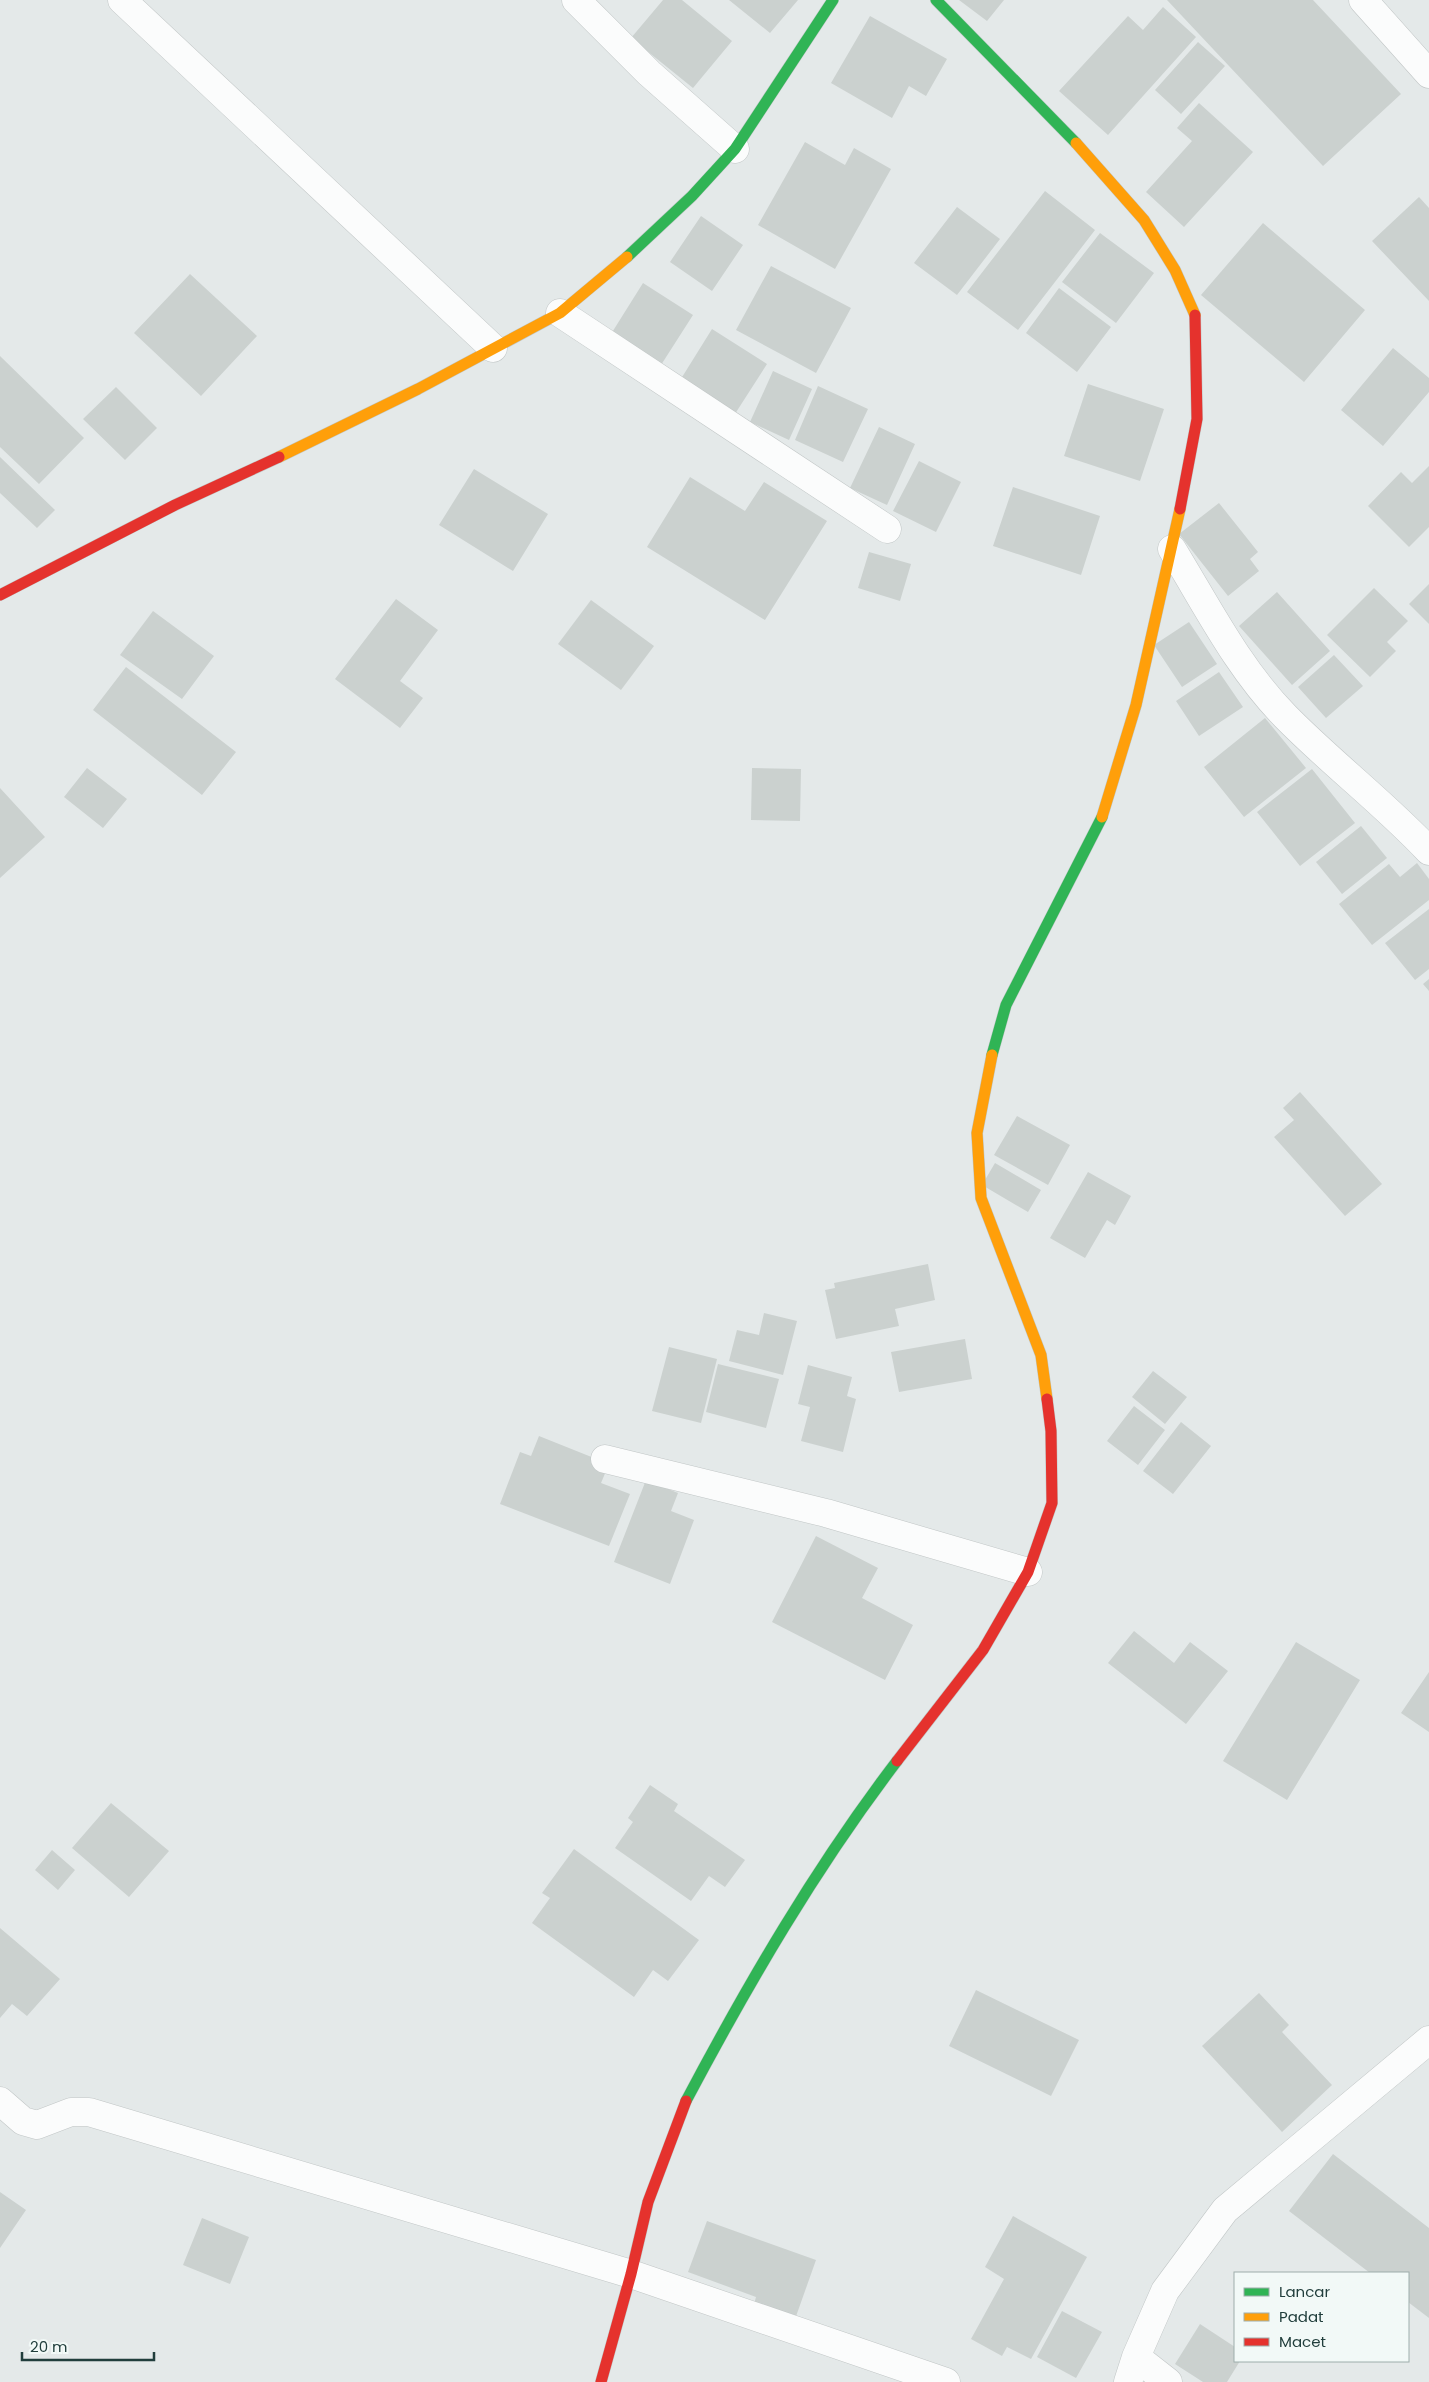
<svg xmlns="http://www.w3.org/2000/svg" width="1429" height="2382" font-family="Poppins,sans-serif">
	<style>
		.building { fill: #cbd1cf }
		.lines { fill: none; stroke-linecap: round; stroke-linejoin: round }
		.street-casing { stroke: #c1c6c6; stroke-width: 29 }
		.fast-casing { stroke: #bfc7c6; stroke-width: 12 }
		.slow-casing { stroke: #bfc7c6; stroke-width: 12 }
		.jam-casing { stroke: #bfc7c6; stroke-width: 12 }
		.street { stroke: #fbfcfc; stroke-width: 28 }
		.fast { stroke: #30b455; stroke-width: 11 }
		.slow { stroke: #ff9f0a; stroke-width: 11 }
		.jam { stroke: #e5322d; stroke-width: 11 }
	</style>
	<rect width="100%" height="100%" fill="#e4e9e9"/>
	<path class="building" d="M 663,0 L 682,0 L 732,41 L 693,88 L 631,38 Z
		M 729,0 L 798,0 L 770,33 Z
		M 959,0 L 1004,0 L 987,21 Z
		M 1167,0 L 1313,0 L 1401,94 L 1323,166 Z
		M 1163,7 L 1196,37 L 1108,135 L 1059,91 L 1128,16 L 1143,30 Z
		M 870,16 L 947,59 L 926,96 L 909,86 L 892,118 L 831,83 Z
		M 1198,42 L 1225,66 L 1181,114 L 1155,90 Z
		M 1199,103 L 1253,152 L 1184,227 L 1146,192 L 1192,141 L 1177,128 Z
		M 805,142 L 845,165 L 854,148 L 891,169 L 835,269 L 758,225 Z
		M 1045,191 L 1095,230 L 1018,330 L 967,292 Z
		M 1419,197 L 1429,208 L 1429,301 L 1372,241 Z
		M 957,207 L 1000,239 L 957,295 L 914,263 Z
		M 701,216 L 743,245 L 712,291 L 670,262 Z
		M 1263,223 L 1365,310 L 1304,382 L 1201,295 Z
		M 1100,233 L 1154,273 L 1116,323 L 1062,282 Z
		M 771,266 L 851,308 L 816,373 L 736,330 Z
		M 190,274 L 257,336 L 201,396 L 134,333 Z
		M 643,283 L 693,315 L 661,365 L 611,334 Z
		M 1059,288 L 1111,327 L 1077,372 L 1026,333 Z
		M 712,329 L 767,364 L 733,417 L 679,382 Z
		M 1393,348 L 1429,378 L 1429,392 L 1383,446 L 1341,410 Z
		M 0,356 L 84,438 L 39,484 L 0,447 Z
		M 773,371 L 812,389 L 789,440 L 750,422 Z
		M 1088,384 L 1164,409 L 1140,481 L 1064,456 Z
		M 818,386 L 868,409 L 843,462 L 795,440 Z
		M 116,387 L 157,428 L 125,460 L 83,419 Z
		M 879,427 L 915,444 L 887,505 L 850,488 Z
		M 0,457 L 55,510 L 37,528 L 0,493 Z
		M 919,461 L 961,482 L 936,532 L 893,511 Z
		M 1429,466 L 1429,527 L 1409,547 L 1368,506 L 1401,472 L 1412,483 Z
		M 474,469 L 548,514 L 513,571 L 439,525 Z
		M 690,477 L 745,511 L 764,482 L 827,521 L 765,620 L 647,547 Z
		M 1013,487 L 1100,516 L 1081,575 L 993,546 Z
		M 1219,503 L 1258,552 L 1250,559 L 1259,571 L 1228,596 L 1179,534 Z
		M 869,552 L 911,564 L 900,601 L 858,588 Z
		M 1429,584 L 1429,624 L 1409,604 Z
		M 1374,588 L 1408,621 L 1387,642 L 1396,651 L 1370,677 L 1327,635 Z
		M 1277,592 L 1330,651 L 1292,685 L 1239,626 Z
		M 396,599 L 438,630 L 400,681 L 423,698 L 400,728 L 335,679 Z
		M 591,600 L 654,646 L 621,690 L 558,644 Z
		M 153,611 L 214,656 L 182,699 L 120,655 Z
		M 1189,622 L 1217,664 L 1182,687 L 1154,645 Z
		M 1334,655 L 1363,686 L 1326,718 L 1298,687 Z
		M 126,667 L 236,752 L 202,795 L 93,710 Z
		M 1219,672 L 1243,707 L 1199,736 L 1176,701 Z
		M 1265,718 L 1306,768 L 1244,817 L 1204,767 Z
		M 87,768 L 127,799 L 103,828 L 64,797 Z
		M 752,768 L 801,769 L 800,821 L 751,820 Z
		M 1312,769 L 1355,823 L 1300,866 L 1257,812 Z
		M 0,788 L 45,837 L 0,878 Z
		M 1361,826 L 1387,858 L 1342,894 L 1316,862 Z
		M 1417,863 L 1429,879 L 1429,900 L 1372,945 L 1339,904 L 1389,864 L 1400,877 Z
		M 1429,909 L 1429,969 L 1415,980 L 1385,943 Z
		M 1429,979 L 1429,991 L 1423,984 Z
		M 1300,1092 L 1382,1184 L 1345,1216 L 1274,1137 L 1294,1120 L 1283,1108 Z
		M 1017,1116 L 1070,1145 L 1048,1185 L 994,1155 Z
		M 995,1163 L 1041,1190 L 1028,1212 L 982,1185 Z
		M 1088,1172 L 1131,1196 L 1115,1225 L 1107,1220 L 1085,1258 L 1050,1238 Z
		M 928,1264 L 935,1300 L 895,1309 L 899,1326 L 836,1339 L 825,1290 L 835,1288 L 834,1283 Z
		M 764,1313 L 797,1321 L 783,1375 L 729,1361 L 737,1330 L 759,1335 Z
		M 965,1339 L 972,1379 L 899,1392 L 891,1352 Z
		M 669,1347 L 717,1359 L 701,1423 L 652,1411 Z
		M 718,1364 L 779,1379 L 766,1428 L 706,1412 Z
		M 808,1365 L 852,1377 L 847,1396 L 856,1399 L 843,1452 L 801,1441 L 810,1407 L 798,1404 Z
		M 1153,1371 L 1187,1397 L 1165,1424 L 1132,1397 Z
		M 1134,1406 L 1165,1430 L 1138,1465 L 1107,1441 Z
		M 1181,1422 L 1211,1446 L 1173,1494 L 1143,1471 Z
		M 539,1436 L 609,1464 L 601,1483 L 630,1494 L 609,1546 L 500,1504 L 520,1452 L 531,1456 Z
		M 646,1480 L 678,1493 L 671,1511 L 694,1520 L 670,1584 L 614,1562 Z
		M 816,1536 L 878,1568 L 862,1598 L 913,1625 L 885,1680 L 772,1622 Z
		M 1134,1631 L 1174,1663 L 1190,1642 L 1228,1671 L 1186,1724 L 1108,1663 Z
		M 1296,1642 L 1360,1680 L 1287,1800 L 1223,1761 Z
		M 1429,1672 L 1429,1732 L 1401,1713 Z
		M 650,1785 L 678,1804 L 674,1811 L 745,1860 L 725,1887 L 709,1876 L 691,1901 L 615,1848 L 633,1822 L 628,1818 Z
		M 111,1803 L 169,1851 L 129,1897 L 72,1848 Z
		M 574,1849 L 699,1940 L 668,1981 L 653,1970 L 634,1997 L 532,1923 L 550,1898 L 542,1893 Z
		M 52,1850 L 75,1870 L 58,1890 L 35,1870 Z
		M 0,1928 L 60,1979 L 27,2016 L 12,2004 L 0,2018 Z
		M 976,1990 L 1079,2040 L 1051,2096 L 949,2046 Z
		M 1259,1993 L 1289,2025 L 1282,2032 L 1332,2085 L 1282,2132 L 1202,2046 Z
		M 1333,2154 L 1429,2228 L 1429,2318 L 1408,2302 L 1408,2273 L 1370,2273 L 1289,2211 Z
		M 0,2192 L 26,2210 L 0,2248 Z
		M 1013,2216 L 1087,2257 L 1031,2359 L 1007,2347 L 1002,2356 L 971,2339 L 1004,2279 L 985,2267 Z
		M 202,2218 L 249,2237 L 230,2284 L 183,2265 Z
		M 707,2221 L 816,2260 L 794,2322 L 753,2308 L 756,2297 L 688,2272 Z
		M 1062,2311 L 1102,2332 L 1076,2378 L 1037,2357 Z
		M 1200,2324 L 1235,2347 L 1235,2361 L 1240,2361 L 1227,2382 L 1203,2382 L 1175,2364 Z"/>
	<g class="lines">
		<g class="street-casing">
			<path id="street" d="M 122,0 L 493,348
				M 576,0 L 649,73 L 735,149
				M 1363,0 L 1429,74
				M 560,313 L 887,529
				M 1172,549 C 1207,606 1238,668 1285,716 C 1331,763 1384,803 1429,851
				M 605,1459 L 826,1513 L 1028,1572
				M 0,2101 L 23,2121 L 37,2125 L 71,2112 L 89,2112 L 631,2274 L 946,2382
				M 1136,2357 L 1168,2382
				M 1128,2382 L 1136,2357 L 1165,2291 L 1225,2210 L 1429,2040"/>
		</g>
		<g class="fast-casing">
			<path id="fast" d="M 936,0 L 1076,143
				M 627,257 L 692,196 L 735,149 L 833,0
				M 992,1055 L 1006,1005 L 1102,817
				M 686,2101 C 748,1984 816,1867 897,1761"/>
		</g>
		<g class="slow-casing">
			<path id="slow" d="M 1076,143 L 1144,220 L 1175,270 L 1195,315
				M 279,457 L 418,389 L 560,313 L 627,257
				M 1102,817 L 1136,705 L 1180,509
				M 992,1055 L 977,1133 L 981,1198 L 1041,1355 L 1047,1399"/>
		</g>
		<g class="jam-casing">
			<path id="jam" d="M 1180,509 L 1197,419 L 1195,315
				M 0,595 L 175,505 L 279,457
				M 897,1761 L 983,1650 L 1028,1572 L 1052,1503 L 1051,1431 L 1047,1399
				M 601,2382 L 631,2274 L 648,2202 L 686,2101"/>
		</g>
		<use href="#street" class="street"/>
		<use href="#fast" class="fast"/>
		<use href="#slow" class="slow"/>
		<use href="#jam" class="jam"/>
	</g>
	<rect x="1234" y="2272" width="175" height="90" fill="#f2f9f7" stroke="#9eaeac"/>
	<rect x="1244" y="2288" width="25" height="8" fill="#30b455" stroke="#9eaeac"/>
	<text x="1279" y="2297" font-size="15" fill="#213e3c">Lancar</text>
	<rect x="1244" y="2313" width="25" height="8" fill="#ff9f0a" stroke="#9eaeac"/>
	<text x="1279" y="2322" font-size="15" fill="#213e3c">Padat</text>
	<rect x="1244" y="2338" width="25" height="8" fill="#e5322d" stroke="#9eaeac"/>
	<text x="1279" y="2347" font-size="15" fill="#213e3c">Macet</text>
	<path d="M22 2352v8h132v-8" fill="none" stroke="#213e3c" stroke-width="2.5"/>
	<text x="30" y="2352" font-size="15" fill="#213e3c" stroke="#f2f9f7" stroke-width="4" paint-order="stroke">20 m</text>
</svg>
